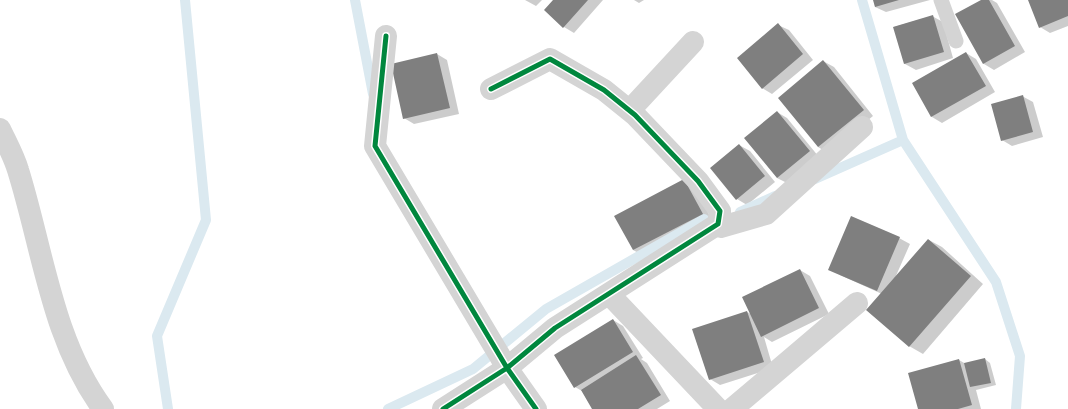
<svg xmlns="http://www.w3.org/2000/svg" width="1068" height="409" font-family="Arial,sans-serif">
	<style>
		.shadow { fill: #0003 }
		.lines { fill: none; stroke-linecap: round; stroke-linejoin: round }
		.stream { stroke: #dbe9f0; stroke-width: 10 }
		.building { fill: #7f7f7f }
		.lane { stroke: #d4d4d4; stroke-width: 15 }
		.street { stroke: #d4d4d4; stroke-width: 22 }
		.cycleway-casing { stroke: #fff; stroke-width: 8 }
		.cycleway { stroke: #00873e; stroke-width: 5 }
	</style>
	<rect width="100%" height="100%" fill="#fff"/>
	<path class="shadow" d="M 525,0 L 542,0 L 536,6 Z
		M 555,0 L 603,0 L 574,33 L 564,27 Z
		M 634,0 L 644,0 L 639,3 Z
		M 874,0 L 930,0 L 886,12 L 875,7 Z
		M 983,0 L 992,0 L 997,3 L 1025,52 L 994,70 L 984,64 L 957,15 Z
		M 1029,0 L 1068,0 L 1068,26 L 1050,33 L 1040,27 Z
		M 932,16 L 943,22 L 953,58 L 916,70 L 905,64 L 894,27 Z
		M 778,25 L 789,30 L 813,60 L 772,94 L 762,88 Z
		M 966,53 L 976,59 L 995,92 L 942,123 L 932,117 L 913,84 Z
		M 437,54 L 447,60 L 459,114 L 414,124 L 404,118 Z
		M 823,61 L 834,67 L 873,116 L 828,153 L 818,147 Z
		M 1022,96 L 1033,102 L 1043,137 L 1012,146 L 1002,140 Z
		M 777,112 L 787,118 L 819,157 L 787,183 L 777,178 Z
		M 739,145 L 750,151 L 775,182 L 747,205 L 737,199 Z
		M 684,180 L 694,186 L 712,220 L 644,256 L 633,250 Z
		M 899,238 L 910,244 L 895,278 L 929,240 L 942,247 L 983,284 L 923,354 L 909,346 L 882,294 L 840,275 Z
		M 800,270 L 810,276 L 829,314 L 772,342 L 764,337 L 773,368 L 720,385 L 710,379 L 747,312 L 751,314 Z
		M 613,320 L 623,326 L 643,358 L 641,359 L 647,363 L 670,401 L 657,409 L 593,409 L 582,391 L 575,387 Z
		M 985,359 L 990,363 L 996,385 L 976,390 L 981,409 L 919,409 L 909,374 L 959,360 L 966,364 Z"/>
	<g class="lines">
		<path class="stream" d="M 355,0 L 373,94
			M 862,0 L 903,140 L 996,282 L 1020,356 L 1016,409
			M 815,179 L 903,140
			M 740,212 L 775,196
			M 168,409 L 157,336 L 206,220 L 185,0
			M 388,409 L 473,369 L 546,309 L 704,219"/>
	</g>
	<path class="building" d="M 553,0 L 588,0 L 563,28 L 544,10 Z
		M 873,0 L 899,0 L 875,7 Z
		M 981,0 L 989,0 L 1015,46 L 983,64 L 955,14 Z
		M 1028,0 L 1068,0 L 1068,16 L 1039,28 Z
		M 933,15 L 944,52 L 904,64 L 893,27 Z
		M 778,23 L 803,54 L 762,89 L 737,58 Z
		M 966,52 L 986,86 L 931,117 L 912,83 Z
		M 437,53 L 450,108 L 403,119 L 391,64 Z
		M 823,60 L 864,110 L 818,147 L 778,98 Z
		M 1023,95 L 1033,132 L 1001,141 L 991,104 Z
		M 777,111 L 810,151 L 777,178 L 744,138 Z
		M 739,144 L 765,176 L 736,200 L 710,168 Z
		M 684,179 L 703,214 L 633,250 L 614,216 Z
		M 851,216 L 900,237 L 877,291 L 828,270 Z
		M 928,239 L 971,276 L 909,347 L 866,310 Z
		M 800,269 L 819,308 L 761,337 L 742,297 Z
		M 747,311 L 764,362 L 709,380 L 692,329 Z
		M 613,319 L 633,352 L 574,388 L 554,355 Z
		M 636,355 L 661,395 L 638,409 L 592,409 L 581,390 Z
		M 985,358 L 991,383 L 970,387 L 964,363 Z
		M 959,359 L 972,405 L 958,409 L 918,409 L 908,373 Z"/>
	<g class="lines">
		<path class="lane" d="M 941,0 L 956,41"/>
		<path class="street" d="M 386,36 L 375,146 L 507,368 L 536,409
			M 630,110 L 693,42
			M 0,129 C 6,142 14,156 18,170 C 43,250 52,340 103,409
			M 718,224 L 721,227 L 766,214 L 862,127
			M 609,294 L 718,409
			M 443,409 L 507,368 L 555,328 L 718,224 L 720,211 L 698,181 L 635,115 L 604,90 L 550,59 L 491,89
			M 732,409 L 857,303"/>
		<g class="cycleway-casing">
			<path id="cycleway" d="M 386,36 L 375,146 L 507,368 L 536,409
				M 443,409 L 507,368 L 555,328 L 718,224 L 720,211 L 698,181 L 635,115 L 604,90 L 550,59 L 491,89"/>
		</g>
		<use href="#cycleway" class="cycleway"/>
	</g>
</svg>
